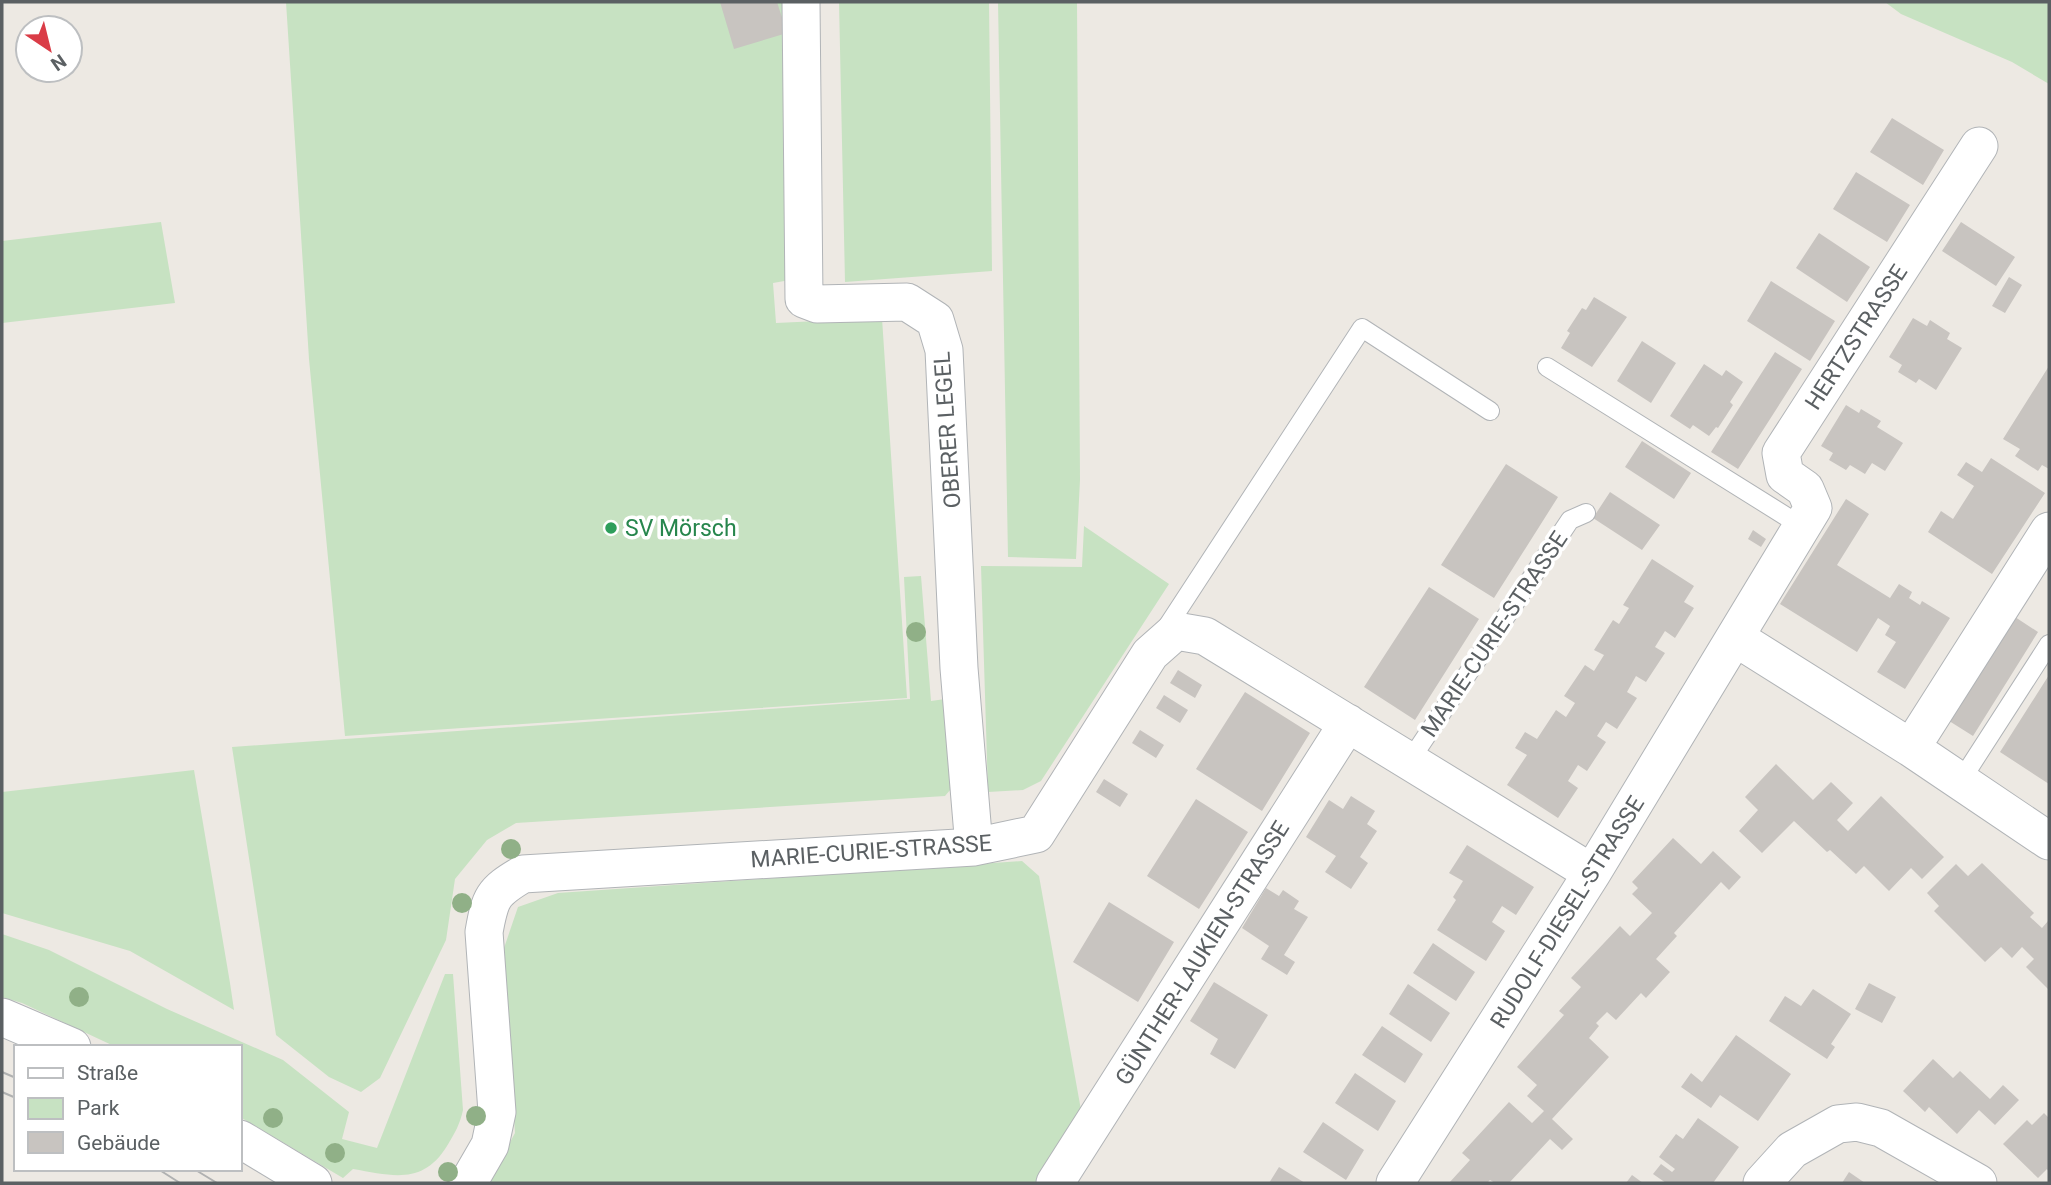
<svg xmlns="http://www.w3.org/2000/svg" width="2051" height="1185" font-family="Roboto,sans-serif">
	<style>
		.green { fill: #c7e2c2 }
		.building { fill: #c8c4c0 }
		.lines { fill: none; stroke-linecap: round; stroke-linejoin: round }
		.lane-casing { stroke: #b1b4b7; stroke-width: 20 }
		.street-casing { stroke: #b1b4b7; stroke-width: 39 }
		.lane { stroke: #fff; stroke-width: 18 }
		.street { stroke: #fff; stroke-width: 37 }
		.tram { stroke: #b0b1b1; stroke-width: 2 }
		.tree { fill: #90b087 }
		.leisure-dot { fill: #2e9e5b; stroke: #fff; stroke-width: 2.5 }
		.labels { text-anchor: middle; stroke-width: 7; stroke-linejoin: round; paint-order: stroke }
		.street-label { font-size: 23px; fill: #5b6063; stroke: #fff }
		.leisure-label { font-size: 23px; fill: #27864d; stroke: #fff; text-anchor: start }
	</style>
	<rect width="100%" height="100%" fill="#ede9e3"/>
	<path class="green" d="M 286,2 L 787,2 L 790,280 L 773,283 L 776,323 L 882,318 L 907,698 L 345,736 L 309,359 Z
		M 839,2 L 989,2 L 992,271 L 845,282 Z
		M 998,2 L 1077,2 L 1080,480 L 1076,559 L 1008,557 Z
		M 1885,2 L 2049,2 L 2049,84 L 2012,62 L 1901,14 Z
		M 161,222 L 175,303 L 2,323 L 2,241 Z
		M 1084,526 L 1169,584 L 1041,781 L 1023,790 L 988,792 L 981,566 L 1082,567 Z
		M 921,576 L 931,701 L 952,698 L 956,783 L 945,796 L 516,823 L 487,840 L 455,879 L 446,940 L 380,1078 L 361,1092 L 329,1077 L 276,1035 L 232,747 L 910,699 L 904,577 Z
		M 194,770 L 230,983 L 234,1010 L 130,951 L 2,913 L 2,792 Z
		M 1022,861 L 1039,876 L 1081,1110 L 1035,1183 L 488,1183 L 515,1133 L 504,948 L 518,907 L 558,893 Z
		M 2,934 L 49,950 L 167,1009 L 283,1060 L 349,1112 L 342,1139 L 377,1148 L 445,974 L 453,974 L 463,1110 C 460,1124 455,1133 447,1146 C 423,1185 393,1176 353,1169 L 343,1178 L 240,1117 L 240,1047 L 116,1047 L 22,1003 L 2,997 Z"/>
	<path class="building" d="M 720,2 L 777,2 L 787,33 L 734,49 Z
		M 1892,118 L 1944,150 L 1923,185 L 1870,152 Z
		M 1856,172 L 1910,205 L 1887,242 L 1833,209 Z
		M 1961,222 L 2015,257 L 1996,286 L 1942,251 Z
		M 1819,233 L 1870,267 L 1847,302 L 1796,268 Z
		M 2009,277 L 2022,285 L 2005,313 L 1992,306 Z
		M 1771,281 L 1835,321 L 1810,361 L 1747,321 Z
		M 1594,297 L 1627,317 L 1592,367 L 1561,348 L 1570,333 L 1567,331 L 1582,308 L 1586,310 Z
		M 1913,318 L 1927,326 L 1930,320 L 1950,333 L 1947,339 L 1962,348 L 1936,390 L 1919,379 L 1916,383 L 1898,372 L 1902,365 L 1889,357 Z
		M 1642,341 L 1676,363 L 1651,403 L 1617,381 Z
		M 1775,352 L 1802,369 L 1738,469 L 1711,452 Z
		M 1704,364 L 1722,376 L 1726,370 L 1743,382 L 1730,402 L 1733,405 L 1718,428 L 1716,427 L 1709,436 L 1693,425 L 1690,429 L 1670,416 Z
		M 2049,366 L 2049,469 L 2042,465 L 2038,471 L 2015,456 L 2020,449 L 2003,439 Z
		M 1846,405 L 1859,413 L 1861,409 L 1881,421 L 1877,427 L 1903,443 L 1885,471 L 1872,463 L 1865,474 L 1850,465 L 1846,470 L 1829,460 L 1833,453 L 1821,446 Z
		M 1642,441 L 1691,473 L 1674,499 L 1625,467 Z
		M 1991,458 L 2045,493 L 1992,574 L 1928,532 L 1941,511 L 1953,519 L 1974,486 L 1957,475 L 1966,462 L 1982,472 Z
		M 1506,464 L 1558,497 L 1494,598 L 1441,565 Z
		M 1610,492 L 1660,525 L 1642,550 L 1593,518 Z
		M 1846,499 L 1869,514 L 1837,565 L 1890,598 L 1899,584 L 1912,592 L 1909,598 L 1920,605 L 1922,601 L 1950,618 L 1905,689 L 1877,672 L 1896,642 L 1885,635 L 1890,626 L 1878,618 L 1857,652 L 1780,604 Z
		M 1753,530 L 1766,539 L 1761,547 L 1748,539 Z
		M 1652,559 L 1694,586 L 1684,602 L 1694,608 L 1675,638 L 1665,631 L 1655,647 L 1665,653 L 1646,682 L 1636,676 L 1627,692 L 1637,698 L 1617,729 L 1606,722 L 1597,736 L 1606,742 L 1587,771 L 1578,765 L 1568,781 L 1578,788 L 1558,818 L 1507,785 L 1527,755 L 1515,748 L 1525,732 L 1537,739 L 1556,710 L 1566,717 L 1575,703 L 1564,696 L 1585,665 L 1594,671 L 1604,655 L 1594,650 L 1613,620 L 1619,624 L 1629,608 L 1623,605 Z
		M 1429,587 L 1479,619 L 1415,720 L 1364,687 Z
		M 2012,615 L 2038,632 L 1973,736 L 1946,719 Z
		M 1178,670 L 1202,685 L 1195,698 L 1170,683 Z
		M 2049,675 L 2049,784 L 2000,752 Z
		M 1245,692 L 1310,733 L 1262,811 L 1196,769 Z
		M 1164,695 L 1188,710 L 1180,723 L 1156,708 Z
		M 1140,730 L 1164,745 L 1156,758 L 1132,743 Z
		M 1776,764 L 1813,800 L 1831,782 L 1853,803 L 1837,820 L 1848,831 L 1881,796 L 1944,857 L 1922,879 L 1911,868 L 1889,891 L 1864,866 L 1856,874 L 1830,850 L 1827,852 L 1794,821 L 1762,853 L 1739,831 L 1758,810 L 1745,797 Z
		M 1104,779 L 1128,794 L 1120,807 L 1096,792 Z
		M 1351,796 L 1375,811 L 1367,824 L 1377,831 L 1360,857 L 1368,863 L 1351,889 L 1325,872 L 1336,856 L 1306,837 L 1329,800 L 1343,809 Z
		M 1196,799 L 1248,832 L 1199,909 L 1147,876 Z
		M 1673,838 L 1701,864 L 1713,851 L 1741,877 L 1729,890 L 1721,882 L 1674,933 L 1677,936 L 1656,959 L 1670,972 L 1646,998 L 1641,993 L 1616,1020 L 1607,1012 L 1596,1023 L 1599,1026 L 1589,1038 L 1609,1057 L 1552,1119 L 1573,1139 L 1562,1150 L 1550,1139 L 1509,1183 L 1495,1183 L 1490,1180 L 1487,1183 L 1449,1183 L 1470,1160 L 1462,1153 L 1509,1102 L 1532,1123 L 1544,1111 L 1527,1096 L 1537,1085 L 1517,1067 L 1564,1015 L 1559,1011 L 1581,987 L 1571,978 L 1620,926 L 1630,936 L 1652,913 L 1632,894 L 1638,888 L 1632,882 Z
		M 1467,845 L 1534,887 L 1516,915 L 1502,906 L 1492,922 L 1505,931 L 1486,961 L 1437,930 L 1456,900 L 1453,897 L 1463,881 L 1449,873 Z
		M 1982,863 L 2034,913 L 2030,917 L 2042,928 L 2048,921 L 2049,923 L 2049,990 L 2026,967 L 2034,959 L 2022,947 L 2012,958 L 2001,947 L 1985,962 L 1934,911 L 1939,906 L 1927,893 L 1956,864 L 1968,876 Z
		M 1266,888 L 1279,896 L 1283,890 L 1299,901 L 1294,909 L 1308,917 L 1284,955 L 1295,962 L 1287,975 L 1261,959 L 1269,946 L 1242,928 Z
		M 1109,902 L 1174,942 L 1138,1002 L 1073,962 Z
		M 1433,943 L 1475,972 L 1456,1001 L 1413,973 Z
		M 1214,982 L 1268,1015 L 1235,1069 L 1210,1054 L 1218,1039 L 1190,1021 Z
		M 1869,983 L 1896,997 L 1882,1023 L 1855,1009 Z
		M 1408,984 L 1450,1013 L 1431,1042 L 1389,1014 Z
		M 1813,989 L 1851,1014 L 1831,1044 L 1835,1047 L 1827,1059 L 1769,1021 L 1785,996 L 1801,1006 Z
		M 1382,1026 L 1423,1054 L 1405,1083 L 1362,1055 Z
		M 1736,1035 L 1791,1074 L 1758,1121 L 1720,1095 L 1711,1108 L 1681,1087 L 1691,1073 L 1702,1082 Z
		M 1933,1059 L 1953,1078 L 1960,1071 L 1990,1099 L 2003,1085 L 2019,1100 L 1995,1125 L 1979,1110 L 1957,1134 L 1929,1107 L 1925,1112 L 1903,1091 Z
		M 1355,1073 L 1396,1101 L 1378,1131 L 1335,1103 Z
		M 2044,1113 L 2049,1118 L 2049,1172 L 2047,1169 L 2038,1178 L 2003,1144 L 2027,1120 L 2032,1125 Z
		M 1698,1118 L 1739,1147 L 1713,1183 L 1666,1183 L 1653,1174 L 1661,1164 L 1672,1172 L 1675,1169 L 1659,1157 L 1676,1134 L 1683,1139 Z
		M 1323,1122 L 1364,1150 L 1346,1180 L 1303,1152 Z
		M 1279,1167 L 1305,1183 L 1269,1183 Z
		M 1849,1172 L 1865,1183 L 1842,1183 Z
		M 1632,1175 L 1643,1183 L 1626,1183 Z"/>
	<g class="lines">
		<g class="lane-casing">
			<path id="lane" d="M 1547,367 L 1803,527
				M 1163,633 L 1362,328 L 1490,411
				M 1409,762 L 1570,520 L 1586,513
				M 1960,782 L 2049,644"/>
		</g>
		<g class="street-casing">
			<path id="street" d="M 801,2 L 804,299 L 817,304 L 907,302 L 935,320 L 944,350 L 959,668 L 974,847
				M 1736,638 L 1911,748 L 2049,841
				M 1911,748 L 2049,531
				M 2,1017 L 72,1047
				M 240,1139 L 313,1183
				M 468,1183 L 490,1145 L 497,1112 L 484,932 C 490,898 492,892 523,874 L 974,847 L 1036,834 L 1150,654 L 1176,631 L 1205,636 L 1592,873
				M 1055,1183 L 1348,723
				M 1395,1183 L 1592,873 L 1813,508 L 1805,489 L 1785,475 L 1781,453 L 1979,146
				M 1762,1183 L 1792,1150 L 1838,1124 L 1857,1122 L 1881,1128 L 1978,1183"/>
		</g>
		<use href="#lane" class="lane"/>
		<use href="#street" class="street"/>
		<path class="tram" d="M 2,1072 L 16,1078
			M 2,1092 L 16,1098
			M 158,1169 L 180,1183
			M 194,1169 L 217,1183"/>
	</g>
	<g class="tree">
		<circle cx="916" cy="632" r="10"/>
		<circle cx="511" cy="849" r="10"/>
		<circle cx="462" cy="903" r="10"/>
		<circle cx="79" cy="997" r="10"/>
		<circle cx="476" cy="1116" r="10"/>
		<circle cx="273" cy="1118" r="10"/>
		<circle cx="335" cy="1153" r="10"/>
		<circle cx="448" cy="1172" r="10"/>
	</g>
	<circle class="leisure-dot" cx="611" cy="528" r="7"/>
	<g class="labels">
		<g class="street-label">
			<text transform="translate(1856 337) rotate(-57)" y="8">HERTZSTRASSE</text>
			<text transform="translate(947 430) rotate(-94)" y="8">OBERER LEGEL</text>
			<text transform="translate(1494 634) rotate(-56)" y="8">MARIE-CURIE-STRASSE</text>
			<text transform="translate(871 851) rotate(-4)" y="8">MARIE-CURIE-STRASSE</text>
			<text transform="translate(1567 912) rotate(-58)" y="8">RUDOLF-DIESEL-STRASSE</text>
			<text transform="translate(1202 953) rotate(-58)" y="8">GÜNTHER-LAUKIEN-STRASSE</text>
		</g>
		<g class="leisure-label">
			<text x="625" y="536">SV Mörsch</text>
		</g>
	</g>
	<rect width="2051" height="1185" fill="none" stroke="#5b6063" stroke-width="7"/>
	<rect x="14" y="1045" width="228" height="126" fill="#ffffff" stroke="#bdbfc1" stroke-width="2"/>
	<rect x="28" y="1068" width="35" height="10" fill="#ffffff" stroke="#bdbfc1" stroke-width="2"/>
	<text x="77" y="1080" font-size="21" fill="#5b6063">Straße</text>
	<rect x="28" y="1098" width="35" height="21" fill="#c7e2c2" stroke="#bdbfc1" stroke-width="2"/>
	<text x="77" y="1115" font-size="21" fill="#5b6063">Park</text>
	<rect x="28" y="1132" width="35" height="21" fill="#c8c4c0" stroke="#bdbfc1" stroke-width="2"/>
	<text x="77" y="1150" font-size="21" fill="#5b6063">Gebäude</text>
	<g transform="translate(49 49) rotate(145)"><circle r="33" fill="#ffffff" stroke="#bdbfc1" stroke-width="2"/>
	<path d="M0-5L12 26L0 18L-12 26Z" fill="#da3c47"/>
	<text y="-10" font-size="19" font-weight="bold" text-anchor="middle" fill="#5b6063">N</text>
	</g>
</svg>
